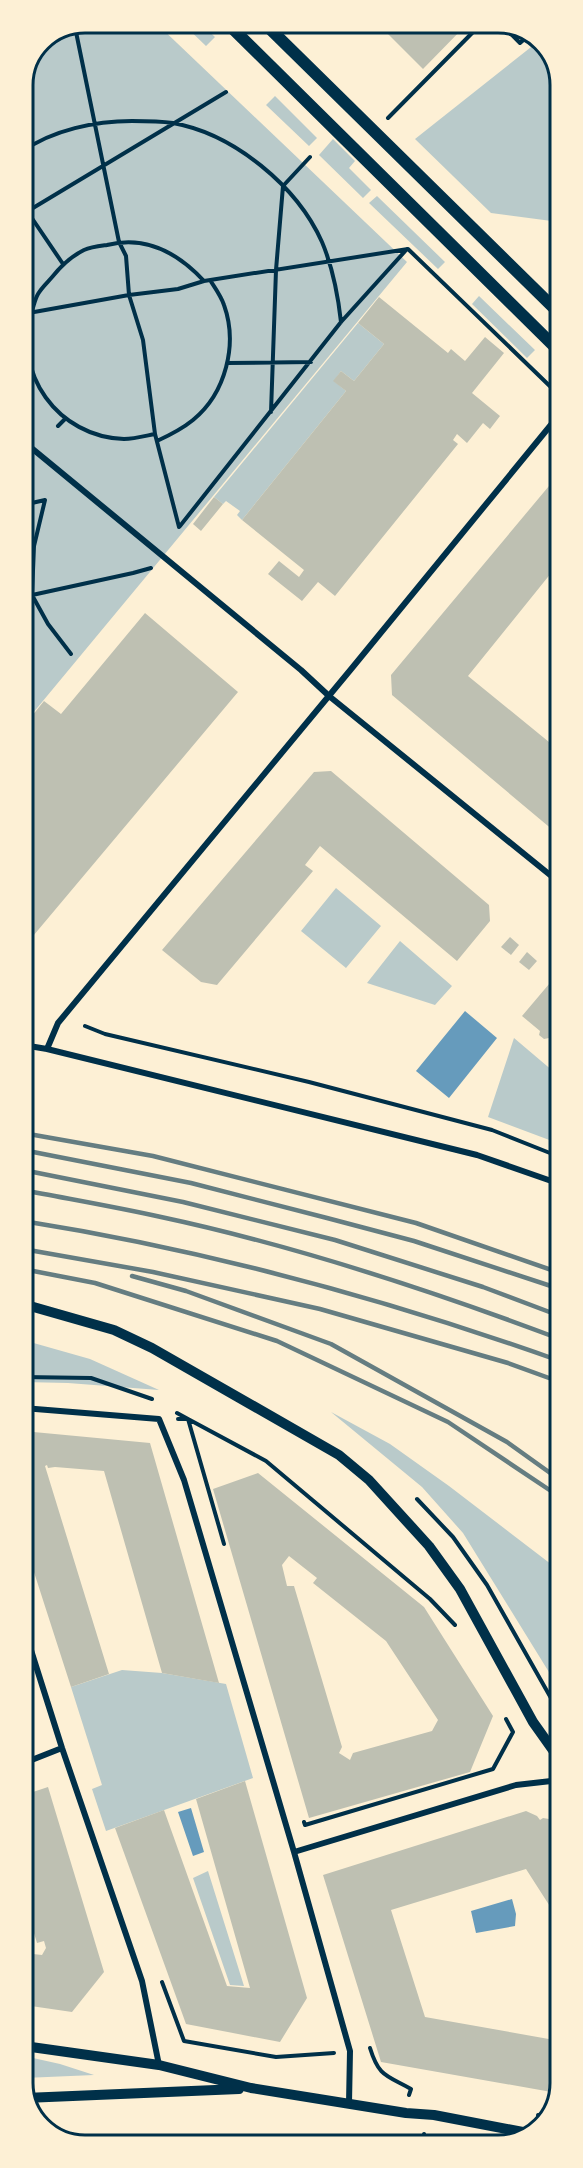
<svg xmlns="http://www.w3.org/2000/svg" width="583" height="2168" font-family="Barlow,sans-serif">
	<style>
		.green { fill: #b9caca }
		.water { fill: #669bbc }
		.building { fill: #bec0b2; fill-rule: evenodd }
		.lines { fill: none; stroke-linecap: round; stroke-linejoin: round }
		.path { stroke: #003049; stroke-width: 4 }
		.minor { stroke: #003049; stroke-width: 6 }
		.tertiary { stroke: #003049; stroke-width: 10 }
		.secondary { stroke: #003049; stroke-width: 12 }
		.rail { stroke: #657d81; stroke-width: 4.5 }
		.rim { fill: none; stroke: #003049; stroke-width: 3 }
	</style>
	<rect width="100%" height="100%" fill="#fdf0d5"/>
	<path class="green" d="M 85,23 L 156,23 L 407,262 L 23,725 L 23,84 L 41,40 Z
		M 182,23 L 200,23 L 215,37 L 206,46 Z
		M 540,40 L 559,72 L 559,222 L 491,213 L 415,139 Z
		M 275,96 L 317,138 L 309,146 L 266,105 Z
		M 333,139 L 355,161 L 349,168 L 371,190 L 363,198 L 319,155 Z
		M 377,196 L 445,262 L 438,269 L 369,203 Z
		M 479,296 L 535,350 L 527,358 L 472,304 Z
		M 358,323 L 384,344 L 354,381 L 341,371 L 334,381 L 346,391 L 242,520 L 237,515 L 240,511 L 226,501 L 223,504 L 214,497 Z
		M 336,888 L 381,926 L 346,968 L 301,931 Z
		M 400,941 L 452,986 L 435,1005 L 367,983 Z
		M 514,1038 L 560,1077 L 560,1144 L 488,1117 Z
		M 23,1340 L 90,1359 L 159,1390 L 68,1383 L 23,1382 Z
		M 331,1412 L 390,1444 L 449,1486 L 560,1571 L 560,1690 L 463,1533 L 422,1487 Z
		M 122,1670 L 162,1673 L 226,1684 L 253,1778 L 106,1831 L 92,1789 L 102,1785 L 71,1687 Z
		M 208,1871 L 244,1986 L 230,1985 L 193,1878 Z
		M 24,2056 L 60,2064 L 94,2075 L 24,2078 Z"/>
	<path class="water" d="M 465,1011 L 497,1038 L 449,1098 L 416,1071 Z
		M 191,1808 L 204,1852 L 193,1856 L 178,1812 Z
		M 512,1899 L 516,1914 L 515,1926 L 476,1933 L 471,1911 Z"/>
	<path class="building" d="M 377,23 L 468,23 L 423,69 Z
		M 379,297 L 448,353 L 451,349 L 465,361 L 485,337 L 504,353 L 472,393 L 500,416 L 490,429 L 483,423 L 467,443 L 457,434 L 453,440 L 458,444 L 335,596 L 318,582 L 302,601 L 268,574 L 279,561 L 299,577 L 304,570 L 242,520 L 346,391 L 333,381 L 341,371 L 354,381 L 384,344 L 358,323 Z
		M 559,474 L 560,562 L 468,676 L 560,751 L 560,831 L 554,831 L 392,695 L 391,675 Z
		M 214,497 L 223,504 L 201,531 L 193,524 Z
		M 145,613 L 238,692 L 23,948 L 23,727 L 44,701 L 61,714 Z
		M 331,771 L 489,905 L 490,921 L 457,961 L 320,846 L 305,865 L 313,871 L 217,985 L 201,982 L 162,950 L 314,772 Z
		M 510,937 L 519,945 L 511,955 L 501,947 Z
		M 527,952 L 537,961 L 529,970 L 519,962 Z
		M 560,976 L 560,1048 L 549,1038 L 544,1039 L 539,1035 L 540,1031 L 522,1016 L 555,977 Z
		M 23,1431 L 150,1443 L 219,1683 L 162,1673 L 104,1471 L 55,1467 L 48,1468 L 47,1465 L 45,1466 L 109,1674 L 71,1687 L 23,1538 Z
		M 258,1473 L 424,1607 L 493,1716 L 470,1772 L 309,1818 L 213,1489 ZM 289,1556 L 317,1578 L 313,1583 L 386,1641 L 438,1720 L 432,1731 L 353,1753 L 350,1760 L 339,1753 L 342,1747 L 294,1586 L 287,1586 L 282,1565 Z
		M 24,1722 L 30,1740 L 24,1742 Z
		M 245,1781 L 307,1998 L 280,2042 L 186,2024 L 115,1828 L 164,1810 L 227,1986 L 250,1988 L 196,1799 Z
		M 48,1787 L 104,1972 L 72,2012 L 24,2005 L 24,1953 L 42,1955 L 46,1948 L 44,1941 L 37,1943 L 24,1900 L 24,1795 Z
		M 526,1811 L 537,1816 L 540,1820 L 543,1818 L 555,1820 L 560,1828 L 560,1922 L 526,1869 L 391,1910 L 425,2017 L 560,2041 L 560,2084 L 557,2093 L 381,2062 L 323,1875 Z"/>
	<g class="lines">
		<path class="path" d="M 500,23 L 520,43 L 530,34
			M 75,27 L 119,242 L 126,256 L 129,295 L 143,340 L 155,434 L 179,527
			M 66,30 L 110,23
			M 388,118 L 480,25 L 477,23
			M 23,151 C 53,130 95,121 132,121 C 145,121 159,121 173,123 C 234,134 297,186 322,242 C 333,268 338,295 341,322
			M 23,205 L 63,264
			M 23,214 L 226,92
			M 408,249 L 557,393
			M 23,314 L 129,295 L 178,289 L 204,281 L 408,249
			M 227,363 L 311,362
			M 271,412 L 276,270 L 283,186 L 310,157
			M 58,426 L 65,419
			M 155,434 C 145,436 134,439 124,439 C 58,437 12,373 32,311 C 34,305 35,299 38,294 C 42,287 48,282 53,276 C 61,266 72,256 84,250 C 91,247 100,246 107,245 C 146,235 178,253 204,281
			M 157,441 C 170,435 182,429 193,420 C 226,393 238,344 224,305 C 221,296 215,288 210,280
			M 23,505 L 45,500 L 34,546 L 32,595 L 48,624 L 71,654
			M 180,526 L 341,322 L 407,249
			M 23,597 L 133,573 L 151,568
			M 23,1014 L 31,1010
			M 85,1026 L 105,1034 L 309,1082 L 492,1130 L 560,1157
			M 23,1377 L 91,1378 L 152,1399
			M 177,1413 L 188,1419 L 224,1544
			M 178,1419 L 188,1419 L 266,1461 L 430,1599 L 455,1625
			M 417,1499 L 453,1537 L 487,1585 L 560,1714
			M 304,1822 L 305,1825 L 493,1769 L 513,1732 L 506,1719
			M 162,1982 L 184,2041 L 276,2057 L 334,2053
			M 370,2048 C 379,2077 386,2075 411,2089 L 409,2095
			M 538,2115 L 549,2117
			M 401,2140 L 407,2144
			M 423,2144 L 424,2134"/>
		<path class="minor" d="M 23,441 L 301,670 L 329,696 L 560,883
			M 23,1045 L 47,1049 L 477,1155 L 560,1184
			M 47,1049 L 58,1023 L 352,668 L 559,415
			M 23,1408 L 159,1419 L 184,1480 L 294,1852 L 350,2051 L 349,2103
			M 23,1625 L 62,1748 L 142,1981 L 159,2065
			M 24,1763 L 62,1748
			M 294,1852 L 516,1785 L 560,1780"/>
		<path class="tertiary" d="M 23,1304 L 114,1330 L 152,1348 L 339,1455 L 369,1480 L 429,1546 L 460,1589 L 533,1722 L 560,1760
			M 24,2046 L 159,2065 L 251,2088 L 406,2113 L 434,2115 L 528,2133
			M 25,2098 L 239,2089"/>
		<path class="secondary" d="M 227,23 L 559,351
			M 264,23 L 559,313"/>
		<path class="rail" d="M 23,1133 L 153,1156 L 416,1223 L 560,1273
			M 23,1150 L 191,1183 L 327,1218 L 414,1241 L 560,1289
			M 23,1170 L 183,1202 L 335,1240 L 483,1287 L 560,1316
			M 23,1190 C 69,1199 116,1207 161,1217 C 297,1246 430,1290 560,1339
			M 23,1221 C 206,1250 386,1299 560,1361
			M 23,1249 L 153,1272 L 320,1309 L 508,1363 L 560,1382
			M 23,1269 L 95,1283 L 277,1341 L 448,1422 L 560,1497
			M 132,1276 L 186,1291 L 331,1344 L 507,1442 L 560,1480"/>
	</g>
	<path d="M0 0H583V2168H0ZM85 33H498A52 52 0 0 1 550 85V2083A52 52 0 0 1 498 2135H85A52 52 0 0 1 33 2083V85A52 52 0 0 1 85 33Z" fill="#fdf0d5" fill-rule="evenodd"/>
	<path class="rim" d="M85 33H498A52 52 0 0 1 550 85V2083A52 52 0 0 1 498 2135H85A52 52 0 0 1 33 2083V85A52 52 0 0 1 85 33Z"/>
</svg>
